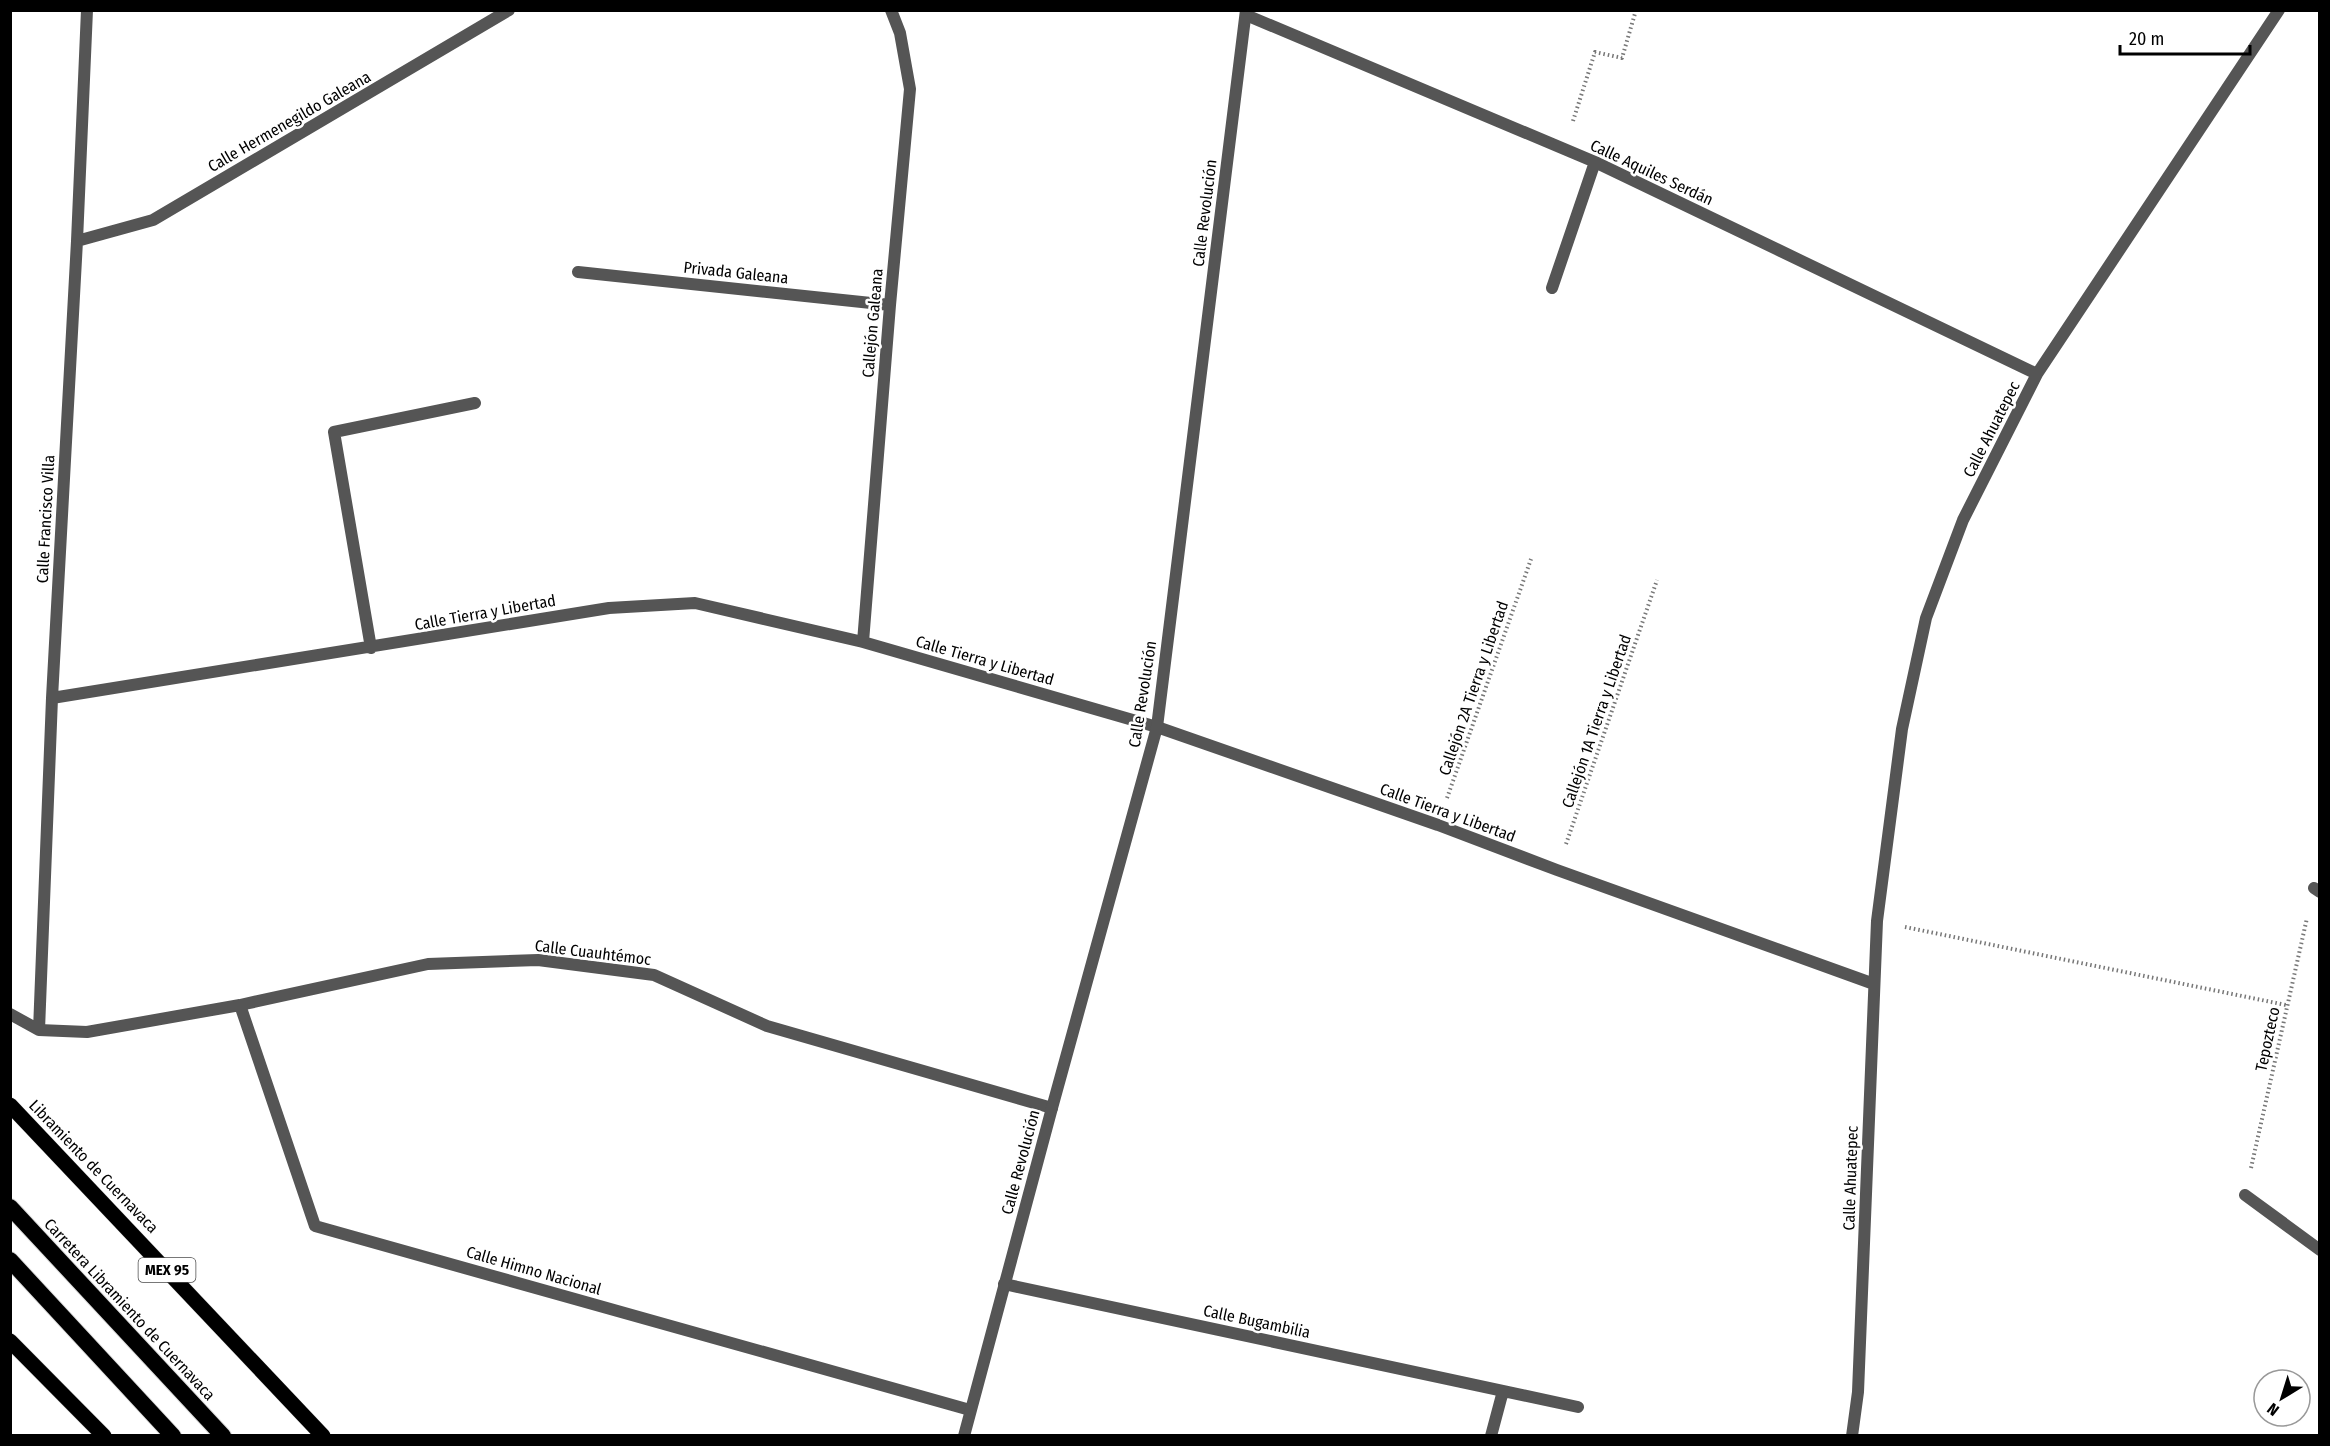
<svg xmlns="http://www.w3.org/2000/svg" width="2330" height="1446" font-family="'Fira Sans Condensed',sans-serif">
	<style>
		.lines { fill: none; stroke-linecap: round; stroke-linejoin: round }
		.primary-casing { stroke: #dbdbdb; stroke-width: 16 }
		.trunk-casing { stroke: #dbdbdb; stroke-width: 18 }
		.path { stroke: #777; stroke-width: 4; stroke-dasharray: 1.5 3; stroke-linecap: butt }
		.minor { stroke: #555; stroke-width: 12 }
		.tertiary { stroke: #555; stroke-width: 12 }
		.primary { stroke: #000; stroke-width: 15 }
		.trunk { stroke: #000; stroke-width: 16 }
		.labels { text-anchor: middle; stroke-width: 5; stroke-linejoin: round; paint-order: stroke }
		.shield { fill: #fff; stroke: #4c4c4c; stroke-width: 1.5 }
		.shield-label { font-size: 15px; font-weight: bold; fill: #000 }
		.street-label { font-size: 16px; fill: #000; stroke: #fff }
	</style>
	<rect width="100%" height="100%" fill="#fff"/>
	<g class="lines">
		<g class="primary-casing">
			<path id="primary" d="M 10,1105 L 323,1436
				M 10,1341 L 104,1436"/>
		</g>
		<g class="trunk-casing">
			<path id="trunk" d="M 10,1207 L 223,1436
				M 10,1260 L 173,1436"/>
		</g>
		<path class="path" d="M 1573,121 L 1595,52 L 1622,58 L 1636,10
			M 1447,798 L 1531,559
			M 1566,844 L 1657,580
			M 1905,927 L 2286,1005
			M 2251,1168 L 2307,918"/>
		<path class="minor" d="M 1246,15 L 1595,162 L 2037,374
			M 77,241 L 153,220 L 509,10
			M 578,272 L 890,305
			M 1552,288 L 1595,162
			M 863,642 L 890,305 L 910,89 L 900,33 L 891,10
			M 371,648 L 334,432 L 475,403
			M 52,698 L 609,608 L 695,603 L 863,642 L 1157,727 L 1438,825 L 1557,870 L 1874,984
			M 2314,888 L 2320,892
			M 240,1005 L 315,1226 L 970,1410
			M 10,1014 L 39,1030 L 87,1032 L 240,1005 L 428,964 L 538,960 L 654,975 L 767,1026 L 1052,1108
			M 39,1030 L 52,698 L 77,241 L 87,10
			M 2245,1195 L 2320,1250
			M 1004,1284 L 1578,1407
			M 1491,1436 L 1503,1391
			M 1852,1436 L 1858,1392 L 1877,921 L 1902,729 L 1926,618 L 1963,520 L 2037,374 L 2279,10"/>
		<path class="tertiary" d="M 964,1436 L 1052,1108 L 1157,727 L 1246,10"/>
		<use href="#primary" class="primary"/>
		<use href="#trunk" class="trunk"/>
	</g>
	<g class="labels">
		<rect class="shield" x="138.5" y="1258" width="57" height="24" rx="4.5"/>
		<g class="shield-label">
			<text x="167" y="1275">MEX 95</text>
		</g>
		<g class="street-label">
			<text transform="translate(289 121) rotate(-30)" y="6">Calle Hermenegildo Galeana</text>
			<text transform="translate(1652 172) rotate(25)" y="6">Calle Aquiles Serdán</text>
			<text transform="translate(1204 213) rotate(-83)" y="6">Calle Revolución</text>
			<text transform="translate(736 272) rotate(6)" y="6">Privada Galeana</text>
			<text transform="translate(872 323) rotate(-85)" y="6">Callejón Galeana</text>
			<text transform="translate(1991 429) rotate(-63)" y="6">Calle Ahuatepec</text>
			<text transform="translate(45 519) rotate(-87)" y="6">Calle Francisco Villa</text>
			<text transform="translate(485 612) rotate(-10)" y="6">Calle Tierra y Libertad</text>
			<text transform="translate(985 660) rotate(16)" y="6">Calle Tierra y Libertad</text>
			<text transform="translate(1473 688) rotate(-71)" y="6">Callejón 2A Tierra y Libertad</text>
			<text transform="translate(1142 694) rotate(-81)" y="6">Calle Revolución</text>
			<text transform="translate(1596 721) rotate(-71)" y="6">Callejón 1A Tierra y Libertad</text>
			<text transform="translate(1448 812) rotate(20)" y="6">Calle Tierra y Libertad</text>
			<text transform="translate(593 952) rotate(7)" y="6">Calle Cuauhtémoc</text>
			<text transform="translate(2267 1039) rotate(-78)" y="6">Tepozteco</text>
			<text transform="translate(1020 1162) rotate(-75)" y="6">Calle Revolución</text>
			<text transform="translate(94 1166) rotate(46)" y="6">Libramiento de Cuernavaca</text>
			<text transform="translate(1850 1178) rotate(-88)" y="6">Calle Ahuatepec</text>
			<text transform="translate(534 1270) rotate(16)" y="6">Calle Himno Nacional</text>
			<text transform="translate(130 1309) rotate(47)" y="6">Carretera Libramiento de Cuernavaca</text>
			<text transform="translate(1257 1321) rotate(12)" y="6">Calle Bugambilia</text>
		</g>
	</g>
	<rect width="2330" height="1446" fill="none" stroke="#000000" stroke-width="24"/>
	<g transform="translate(2282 1398) rotate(218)"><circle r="28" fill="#ffffff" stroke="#999999" stroke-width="1.5"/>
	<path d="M0-4.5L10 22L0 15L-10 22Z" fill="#000000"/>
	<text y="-9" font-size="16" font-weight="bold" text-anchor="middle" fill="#000000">N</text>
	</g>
	<path d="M2120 45v9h130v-9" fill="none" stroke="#000000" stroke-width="3"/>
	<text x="2129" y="45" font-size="18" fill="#000000" stroke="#ffffff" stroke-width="4.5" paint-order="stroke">20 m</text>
</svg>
